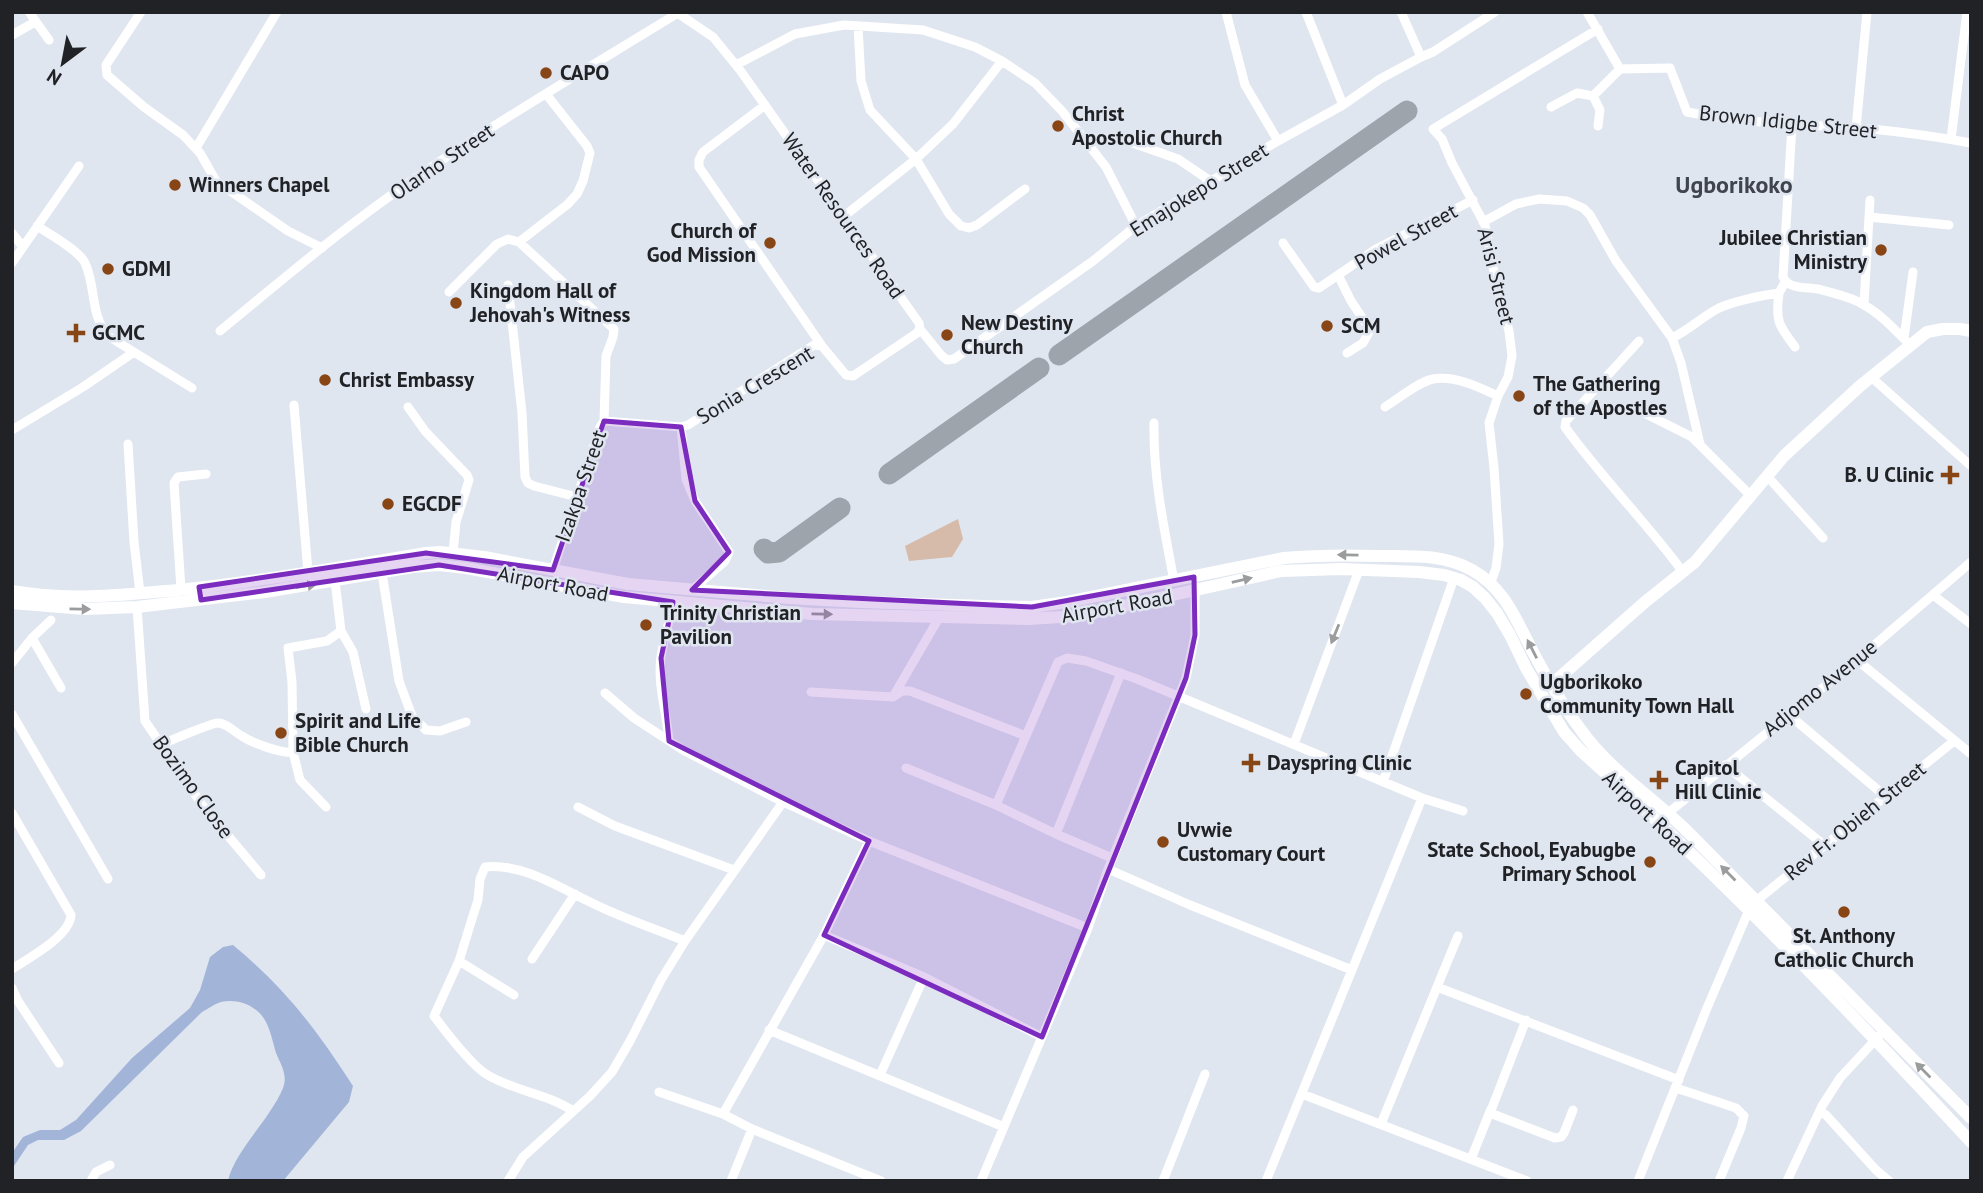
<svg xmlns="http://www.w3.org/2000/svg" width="1983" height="1193" font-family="'PT Sans',sans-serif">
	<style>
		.green { fill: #d6bbab }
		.water { fill: #a2b5d9 }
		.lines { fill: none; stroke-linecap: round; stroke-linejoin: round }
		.taxiway { stroke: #9ea4ac; stroke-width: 21 }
		.street { stroke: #fff; stroke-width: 9 }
		.secondary { stroke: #fff; stroke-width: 12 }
		.oneway { fill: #9b9c9d }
		.marked { fill: #7b2cbf; fill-opacity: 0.2; stroke: #7b2cbf; stroke-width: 5; stroke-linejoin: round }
		.poi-dot { fill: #884516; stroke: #e0e6f0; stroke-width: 2.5 }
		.labels { text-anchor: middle; stroke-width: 5; stroke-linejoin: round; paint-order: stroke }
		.poi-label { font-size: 21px; font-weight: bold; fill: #202226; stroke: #e0e6f0; text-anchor: start }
		.street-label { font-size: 21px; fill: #202226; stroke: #e0e6f0 }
		.quarter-label { font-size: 24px; font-weight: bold; fill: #40444c; stroke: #e0e6f0 }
	</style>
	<rect width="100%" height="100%" fill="#e0e6f0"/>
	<path class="green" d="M 958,519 L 963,539 L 952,557 L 909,561 L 905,546 Z"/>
	<path class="water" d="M 233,945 C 285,988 317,1030 353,1086 L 349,1102 L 283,1181 L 228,1181 C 234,1152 271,1118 283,1088 C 288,1075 281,1065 276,1053 C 273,1043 271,1032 266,1022 C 258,1006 238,998 221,1002 C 214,1004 208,1009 202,1012 L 81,1131 L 64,1140 L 38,1140 L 28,1145 L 12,1169 L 12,1153 L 23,1137 L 40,1130 L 60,1130 L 76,1120 L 132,1058 L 190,1008 L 200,990 L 210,957 L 223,947 Z"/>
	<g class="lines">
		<path class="taxiway" d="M 1059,355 L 1407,111
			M 889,474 L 1039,368
			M 764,549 L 768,553 L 779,552 L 840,508"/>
		<path class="street" d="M 29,12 L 49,40
			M 141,12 L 106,65 L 107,75 L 144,107 L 183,135 L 200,153 L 216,181 L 288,231 L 322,248
			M 676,12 L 713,37 L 740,70 L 919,323 L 920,329 L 917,333 L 853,376 L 846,375 L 822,346 L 699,167 L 699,160 L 703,152 L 765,105
			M 1226,12 L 1245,85 L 1278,141
			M 1306,12 L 1343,105
			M 1401,12 L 1421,57
			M 1587,12 L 1620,69
			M 858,26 L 861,81 L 870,110 L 916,159 L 949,214 L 961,226 L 969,228 L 977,225 L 1025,189
			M 12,35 L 35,22
			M 736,65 L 795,34 L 844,25 L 923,30 L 975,47 L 1002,61 L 1035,83 L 1062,111 L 1106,167 L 1136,226
			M 1551,107 L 1577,93 L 1593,96
			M 1792,125 L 1783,277 C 1789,291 1810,286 1822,290 C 1836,294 1852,297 1864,305 C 1882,315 1896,331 1910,345
			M 1598,126 L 1600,110 L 1593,96 L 1620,69 L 1670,68 L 1687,112 C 1741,123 1797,124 1853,128 C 1892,130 1932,136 1971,143
			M 1856,128 L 1867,12
			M 1951,139 L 1967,12
			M 1124,140 L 1178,159 L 1212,182
			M 196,148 L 277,12
			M 843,217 L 916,159 L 953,124 L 1002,61
			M 1869,217 L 1949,225
			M 1483,222 L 1516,204 L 1539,199 L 1567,201 L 1583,208 L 1590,215 L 1616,261 L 1672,338 L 1681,363 L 1700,444
			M 37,226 C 49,234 79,250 85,263 C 96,286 90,315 108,336 L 192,388
			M 12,233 L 23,247
			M 519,242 L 568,204 L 577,194 L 583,181 L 590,153 L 587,146 L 546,94
			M 1283,243 L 1314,287 L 1319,288 L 1376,249 L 1473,200
			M 12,263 L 79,166
			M 1338,275 L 1351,301 L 1367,325 L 1369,332 L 1363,343 L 1347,353
			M 508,285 L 522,413 L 525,477 L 528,483 L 534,486 L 577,497
			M 449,292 L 497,244 L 508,239 L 519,242 L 614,329 L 613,337 L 606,356 L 604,421 L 600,427 L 553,570
			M 1779,293 C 1775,321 1779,326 1795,347
			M 1864,304 L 1870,200
			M 920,329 L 941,355 L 947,360 L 954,359 L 1093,261 L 1136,226 L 1278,141 L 1343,105 L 1380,79 L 1421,57 L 1433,52 L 1495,12
			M 220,331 C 284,278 348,224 417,177 C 501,119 590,67 678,13
			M 1672,338 C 1689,330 1703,316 1719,308 C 1738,300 1759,296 1779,293 L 1785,282
			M 1904,338 L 1913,272
			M 1639,341 L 1566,421 L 1565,427 C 1601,477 1646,522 1683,572
			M 1871,377 L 1971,466
			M 294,405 L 308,572
			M 408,407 L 425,431 L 467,475 L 469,480 L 456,522 L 453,553
			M 1385,407 C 1398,399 1418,382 1433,379 C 1454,375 1479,387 1498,396
			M 1646,414 L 1692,437 L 1751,496
			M 604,421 L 681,427 L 688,425 L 814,345 L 822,346
			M 1154,423 C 1153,476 1164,528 1174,581
			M 681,427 L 686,479 L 695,501 L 729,552 L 725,561 L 692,590
			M 12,430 L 83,387 L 134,352
			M 128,444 L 134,542 L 140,593
			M 1767,476 L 1823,538
			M 382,573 L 399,681 L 412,716 L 426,730 L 440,731 L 466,722
			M 1491,582 L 1496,568 L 1499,544 L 1494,468 L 1489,423 L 1498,396 L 1508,377 L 1512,356 L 1509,331 L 1496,283 L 1485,225 L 1452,163 L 1442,139 L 1433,129 L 1598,29
			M 181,589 L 174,483 L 178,477 L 206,474
			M 1933,595 L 1971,624
			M 137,607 L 145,721 L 203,806 L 261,875
			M 341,631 L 353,652 L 366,709
			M 32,638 L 61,688
			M 1857,660 L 1971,754
			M 12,663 L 32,638 L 51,620
			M 811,692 L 893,697 L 902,691 L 910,691 L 1026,736
			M 605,693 L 634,718 L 683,750 L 783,802 L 869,841 L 824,935 L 723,1114
			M 894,695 L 940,616
			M 12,714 L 108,879
			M 1788,714 L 1885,796
			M 669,741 C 667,714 657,684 661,657 C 664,638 670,620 673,602
			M 162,744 C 172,740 211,723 218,723 C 227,723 234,732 242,736 C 252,743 282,754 293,752
			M 1294,744 L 1359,570
			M 1725,765 L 1824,845
			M 906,768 L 996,805
			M 1383,782 L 1454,578
			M 326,807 L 300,780 L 293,752 L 292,682 L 288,648 L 327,641 L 341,631 L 335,581
			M 578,807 L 615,826 L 734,870
			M 12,813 L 71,915 C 70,936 29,958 12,969
			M 1668,813 L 1857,660 L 1971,562
			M 1056,834 L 1121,673
			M 869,841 L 1088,928
			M 1112,858 L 1056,834 L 996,805 L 1058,662 L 1067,658 L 1086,661 L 1137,679 L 1422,798 L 1463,811
			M 1108,869 L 1190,905 L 1352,970
			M 1756,901 L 1954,741
			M 824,935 L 924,977 L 1042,1037
			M 532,959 L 575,894
			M 459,961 L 514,995
			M 1437,987 L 1458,936
			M 12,988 L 18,1001 L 59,1063
			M 1526,1020 L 1490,1113 L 1555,1138 L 1561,1137 L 1564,1133 L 1573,1110
			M 769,1030 L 1004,1127
			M 880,1075 L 924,977
			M 1676,1088 L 1736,1108 L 1744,1116 L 1741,1128 L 1719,1181
			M 659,1092 L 723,1114 L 752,1129 L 881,1181
			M 1302,1094 L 1527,1181
			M 573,1111 C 546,1093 513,1091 486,1074 C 469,1063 446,1032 434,1016 L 459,961 L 472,919 L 478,900 L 480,879 L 485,867 C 521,863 557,886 588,901 C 619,917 653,928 685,941
			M 1820,1111 L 1826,1115 L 1876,1170 L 1889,1181
			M 1381,1124 L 1437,987 L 1679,1080
			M 1471,1159 L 1491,1109
			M 91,1181 L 96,1172 L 110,1165
			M 508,1181 L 523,1157 L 590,1096 L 612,1072 L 630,1041 L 661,980 L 685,941 L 783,802
			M 731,1181 L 752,1129
			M 981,1181 L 1088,928 L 1108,869 L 1186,678 L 1195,635 L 1195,587
			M 1163,1181 L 1205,1074
			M 1266,1181 L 1422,798
			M 1638,1181 L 1707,1008 L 1749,910
			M 1787,1181 L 1822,1106 L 1840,1078 L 1879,1036"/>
		<path class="secondary" d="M 12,591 C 68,601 122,595 178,590 C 261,581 344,567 426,553 L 440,552 L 484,557 L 628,584 L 789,598 L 860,602 L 985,606 L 1032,607 L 1067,602 L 1284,558 C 1316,555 1347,555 1379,556 C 1411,556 1444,554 1472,570 C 1505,588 1517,622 1534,654 C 1548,680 1563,706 1581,730 C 1609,770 1654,798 1688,832 C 1782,927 1876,1023 1971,1118
			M 12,603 L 85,609 L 137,607 L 265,592 L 413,567 L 439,565 L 466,568 L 624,597 L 812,614 L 1028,619 L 1078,616 L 1281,571 L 1341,569 L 1419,572 L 1444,575 L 1461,580 L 1473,587 L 1485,598 L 1497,613 L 1510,635 L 1526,668 L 1564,732 L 1581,751 C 1718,874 1846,1007 1971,1142
			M 1552,684 L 1645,602 L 1695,562 L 1784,456 L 1860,386 L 1927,332 L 1943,329 L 1960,329 L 1971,331"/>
	</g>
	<defs><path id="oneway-solid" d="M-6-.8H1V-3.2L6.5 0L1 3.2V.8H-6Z" transform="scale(1.75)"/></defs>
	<g class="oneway">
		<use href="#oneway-solid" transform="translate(1348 555) rotate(-179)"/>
		<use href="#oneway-solid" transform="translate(1242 580) rotate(-13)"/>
		<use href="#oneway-solid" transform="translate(306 586) rotate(-9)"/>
		<use href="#oneway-solid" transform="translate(80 609) rotate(1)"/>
		<use href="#oneway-solid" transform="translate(822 614) rotate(1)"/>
		<use href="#oneway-solid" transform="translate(1335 634) rotate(112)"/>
		<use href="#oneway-solid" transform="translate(1532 649) rotate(-117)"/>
		<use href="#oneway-solid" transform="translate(1728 873) rotate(-135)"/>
		<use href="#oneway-solid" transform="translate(1923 1070) rotate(-135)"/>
	</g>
	<path class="marked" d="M 604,421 L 681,427 L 695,501 L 729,552 L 692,590 L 1032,607 L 1194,577 L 1195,635 L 1186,678 L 1042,1037 L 824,935 L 869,841 L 669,741 L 661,658 L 673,602 L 439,565 L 201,600 L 199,587 L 426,553 L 553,570 Z"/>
	<g class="poi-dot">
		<circle cx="546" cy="73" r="7"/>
		<circle cx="1058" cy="126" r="7"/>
		<circle cx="175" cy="185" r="7"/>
		<circle cx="770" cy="243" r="7"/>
		<circle cx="1881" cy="250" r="7"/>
		<circle cx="108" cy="269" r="7"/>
		<circle cx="456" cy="303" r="7"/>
		<circle cx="1327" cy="326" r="7"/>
		<path d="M72.5 322.5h7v7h7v7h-7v7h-7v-7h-7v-7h7z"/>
		<circle cx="947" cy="335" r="7"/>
		<circle cx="325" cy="380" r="7"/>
		<circle cx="1519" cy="396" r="7"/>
		<path d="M1946.5 464.5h7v7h7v7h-7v7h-7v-7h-7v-7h7z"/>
		<circle cx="388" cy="504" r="7"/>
		<circle cx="646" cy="625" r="7"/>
		<circle cx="1526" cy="694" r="7"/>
		<circle cx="281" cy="733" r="7"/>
		<path d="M1247.5 752.5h7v7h7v7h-7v7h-7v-7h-7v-7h7z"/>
		<path d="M1655.5 769.5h7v7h7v7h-7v7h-7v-7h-7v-7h7z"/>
		<circle cx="1163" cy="842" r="7"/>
		<circle cx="1650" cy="862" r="7"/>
		<circle cx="1844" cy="912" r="7"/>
	</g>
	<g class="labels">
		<g class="poi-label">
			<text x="560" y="80">CAPO</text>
			<text x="1072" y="121">Christ<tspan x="1072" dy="24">Apostolic Church</tspan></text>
			<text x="189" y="192">Winners Chapel</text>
			<text x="756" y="238" text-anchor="end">Church of<tspan x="756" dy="24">God Mission</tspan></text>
			<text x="1867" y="245" text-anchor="end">Jubilee Christian<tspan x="1867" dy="24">Ministry</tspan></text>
			<text x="122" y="276">GDMI</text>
			<text x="470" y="298">Kingdom Hall of<tspan x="470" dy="24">Jehovah's Witness</tspan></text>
			<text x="961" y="330">New Destiny<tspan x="961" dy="24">Church</tspan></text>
			<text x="1341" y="333">SCM</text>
			<text x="92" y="340">GCMC</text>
			<text x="339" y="387">Christ Embassy</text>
			<text x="1533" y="391">The Gathering<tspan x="1533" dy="24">of the Apostles</tspan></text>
			<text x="1934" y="482" text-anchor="end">B. U Clinic</text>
			<text x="402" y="511">EGCDF</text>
			<text x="660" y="620">Trinity Christian<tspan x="660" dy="24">Pavilion</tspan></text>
			<text x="1540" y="689">Ugborikoko<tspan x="1540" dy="24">Community Town Hall</tspan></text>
			<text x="295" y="728">Spirit and Life<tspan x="295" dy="24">Bible Church</tspan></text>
			<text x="1267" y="770">Dayspring Clinic</text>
			<text x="1675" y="775">Capitol<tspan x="1675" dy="24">Hill Clinic</tspan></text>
			<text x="1177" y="837">Uvwie<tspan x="1177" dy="24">Customary Court</tspan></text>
			<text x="1636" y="857" text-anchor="end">State School, Eyabugbe<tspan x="1636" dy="24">Primary School</tspan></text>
			<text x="1844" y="943" text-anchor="middle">St. Anthony<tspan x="1844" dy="24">Catholic Church</tspan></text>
		</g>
		<g class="street-label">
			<text transform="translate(1788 122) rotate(6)" y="7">Brown Idigbe Street</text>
			<text transform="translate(442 162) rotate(-34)" y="7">Olarho Street</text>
			<text transform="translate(1199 190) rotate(-32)" y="7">Emajokepo Street</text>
			<text transform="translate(843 216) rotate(55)" y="7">Water Resources Road</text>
			<text transform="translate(1406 237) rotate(-29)" y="7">Powel Street</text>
			<text transform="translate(1496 276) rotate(76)" y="7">Arisi Street</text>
			<text transform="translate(755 385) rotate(-31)" y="7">Sonia Crescent</text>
			<text transform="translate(581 486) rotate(-71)" y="7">Izakpa Street</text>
			<text transform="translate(553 584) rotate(11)" y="7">Airport Road</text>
			<text transform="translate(1117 606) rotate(-10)" y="7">Airport Road</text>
			<text transform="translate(1820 688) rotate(-39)" y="7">Adjomo Avenue</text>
			<text transform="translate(193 787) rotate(54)" y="7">Bozimo Close</text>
			<text transform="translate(1647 813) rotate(43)" y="7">Airport Road</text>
			<text transform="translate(1855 821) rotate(-39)" y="7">Rev Fr. Obieh Street</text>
		</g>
		<g class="quarter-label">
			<text x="1734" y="193">Ugborikoko</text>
		</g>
	</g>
	<rect width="1983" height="1193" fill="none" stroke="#202226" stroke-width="28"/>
	<g transform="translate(63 63) rotate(212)" stroke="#e0e6f0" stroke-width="5" paint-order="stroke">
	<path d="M0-5L12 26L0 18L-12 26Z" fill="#202226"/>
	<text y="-10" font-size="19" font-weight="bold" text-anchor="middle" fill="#202226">N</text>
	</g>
</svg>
